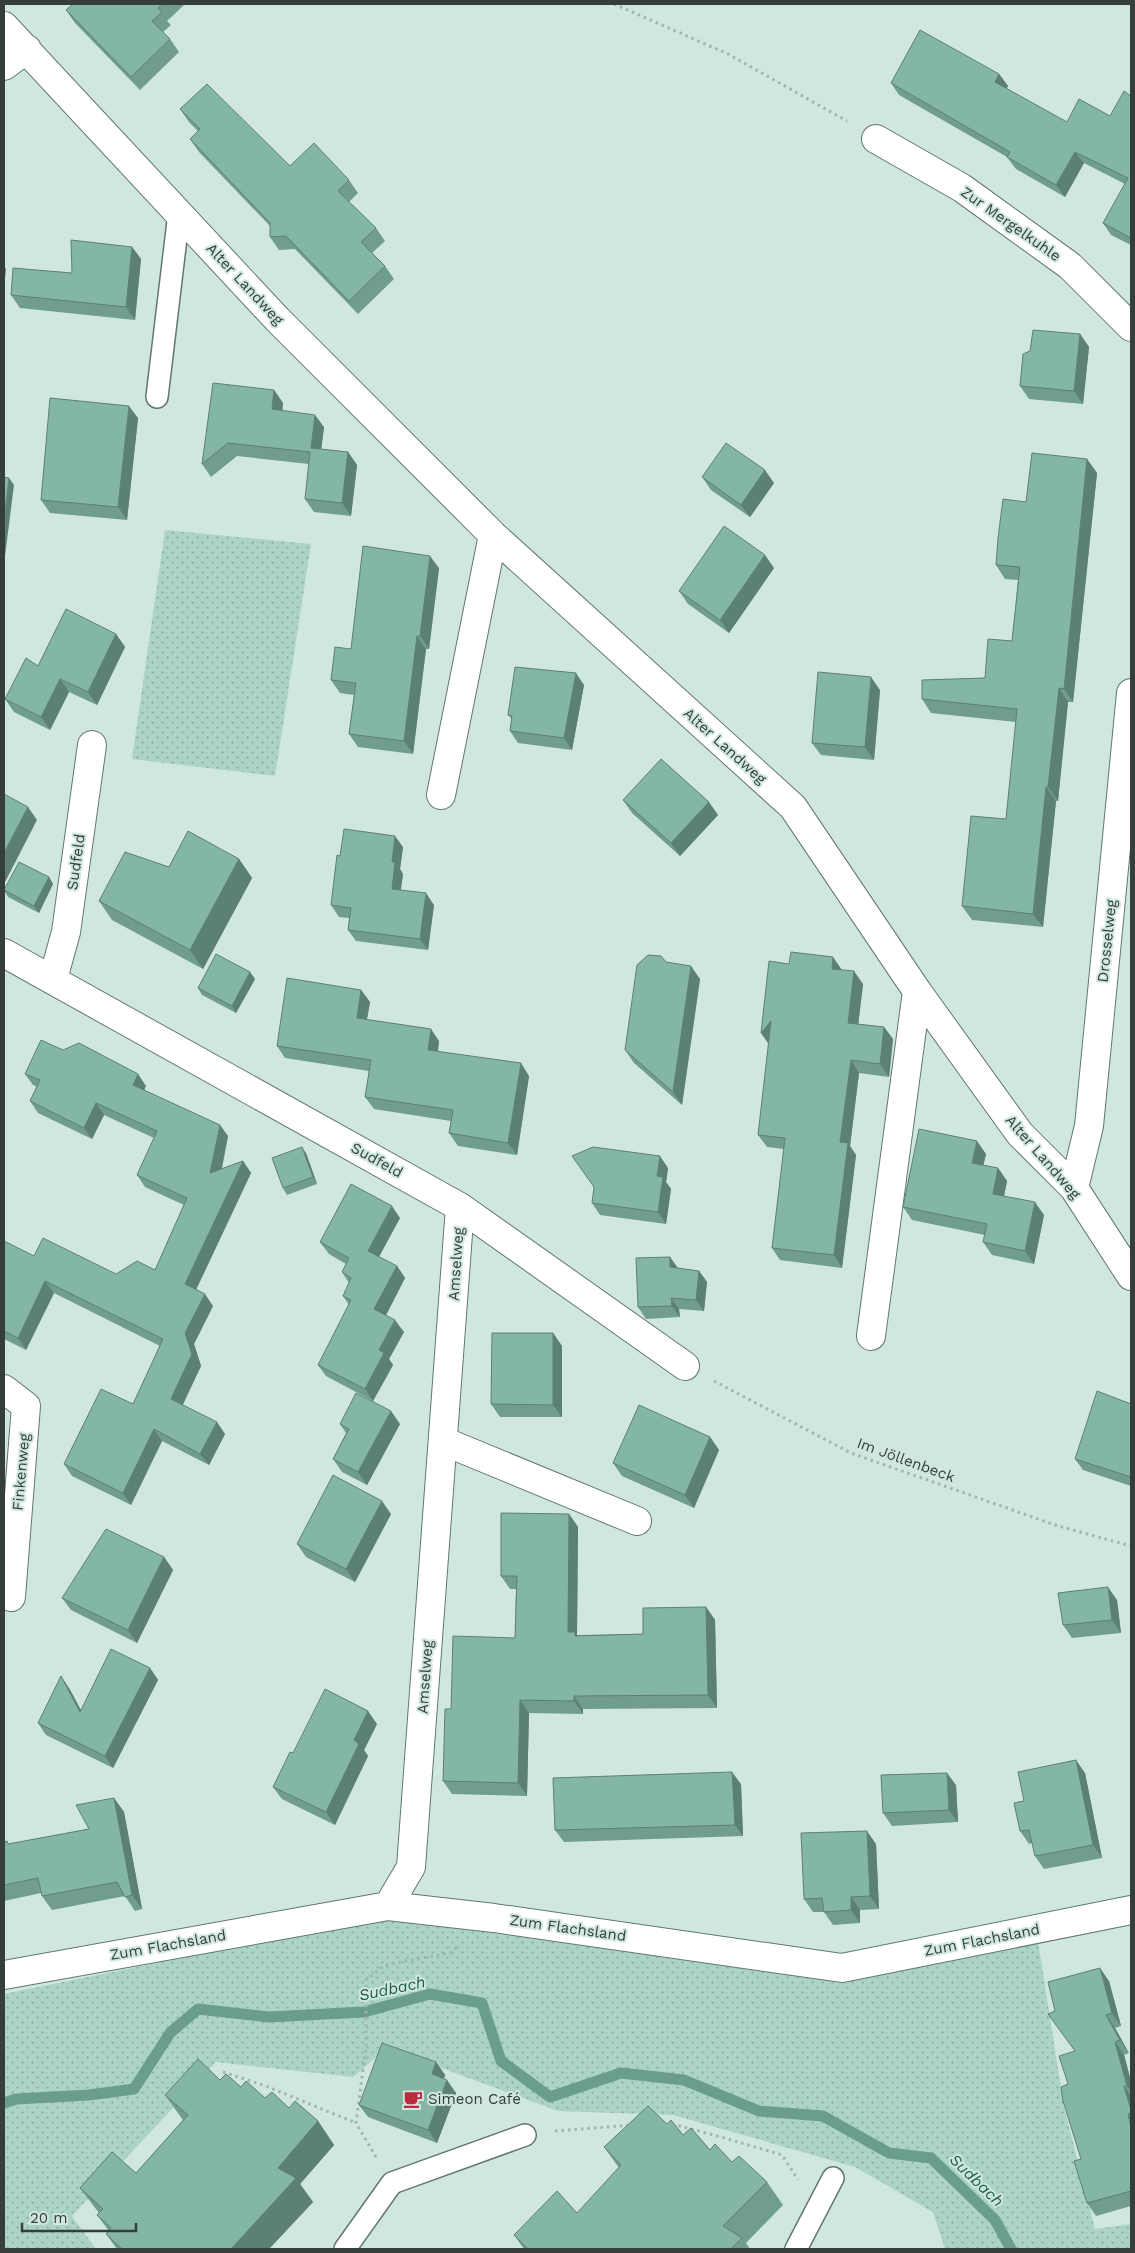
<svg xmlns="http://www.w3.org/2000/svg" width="1135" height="2253" font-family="'Work Sans',sans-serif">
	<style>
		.grass { fill: url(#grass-dots) }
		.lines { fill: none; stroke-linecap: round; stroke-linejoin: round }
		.stream { stroke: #6a9d8b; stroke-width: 11 }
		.service-casing { stroke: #62776f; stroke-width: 24 }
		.minor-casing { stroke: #62776f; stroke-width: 30 }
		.path { stroke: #a1b4ad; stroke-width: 3; stroke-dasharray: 2.5 4; stroke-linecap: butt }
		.service { stroke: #fff; stroke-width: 21 }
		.minor { stroke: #fff; stroke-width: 28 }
		.wall { fill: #719d8d }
		.shaded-wall { fill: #5c8073 }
		.building { fill: #83b7a4; stroke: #5c8073 }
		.labels { text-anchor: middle; stroke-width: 4; stroke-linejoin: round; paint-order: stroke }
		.street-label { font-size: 15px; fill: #353e3b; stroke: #d0e7de }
		.poi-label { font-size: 15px; fill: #353e3b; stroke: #d0e7de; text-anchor: start }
		.water-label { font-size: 16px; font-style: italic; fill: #1e5f4c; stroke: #d0e7de }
	</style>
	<defs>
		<pattern id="grass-dots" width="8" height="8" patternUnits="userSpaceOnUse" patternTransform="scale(1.25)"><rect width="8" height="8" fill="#acd4c5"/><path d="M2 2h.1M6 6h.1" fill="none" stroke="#8dada1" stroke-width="1.8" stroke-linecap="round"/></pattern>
	</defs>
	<rect width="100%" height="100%" fill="#d0e7de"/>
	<path class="grass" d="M 165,530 L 311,544 L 275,776 L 132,759 Z
		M 382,1917 L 844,1983 L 1038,1941 L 1064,2107 L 1095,2229 L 1131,2224 L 1131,2249 L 945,2249 L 933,2212 L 855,2167 L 673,2115 L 558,2111 L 387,2048 L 353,2077 L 216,2062 L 72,2216 L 96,2249 L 4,2249 L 4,1994 Z"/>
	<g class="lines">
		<path class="stream" d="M 4,2103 L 16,2099 L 89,2095 L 134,2089 L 170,2033 L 198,2009 L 269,2017 L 364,2012 L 430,1994 L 482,2003 L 501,2061 L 550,2097 L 621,2073 L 684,2080 L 759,2111 L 823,2116 L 889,2153 L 931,2158 L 995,2220 L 1011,2249"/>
		<g class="service-casing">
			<path id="service" d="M 157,397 L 179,213
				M 345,2249 L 392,2183 L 525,2135
				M 796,2249 L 833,2178"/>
		</g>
		<g class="minor-casing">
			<path id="minor" d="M 4,26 L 278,320 L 493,535 L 793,807 L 917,991 L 1020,1134 L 1074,1188 L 1131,1276
				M 4,66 L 27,49
				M 876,139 L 962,188 L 1070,266 L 1131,327
				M 441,795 L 493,535
				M 4,953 L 460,1207 L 685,1366
				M 53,979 L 66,932 L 92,745
				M 1074,1188 L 1089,1126 L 1131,693
				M 871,1336 L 917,991
				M 4,1389 L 26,1406 L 11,1597
				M 443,1441 L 637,1521
				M 388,1906 L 411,1867 L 460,1207
				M 4,1975 L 388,1906 L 494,1918 L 842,1968 L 1131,1910"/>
		</g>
		<path class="path" d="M 614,4 L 728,54 L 847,121
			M 714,1381 L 851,1453 L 1055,1525 L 1131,1546
			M 223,2072 L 266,2086 L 356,2123
			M 672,2125 L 680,2126 L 721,2137 L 782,2155 L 798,2180
			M 555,2131 L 631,2125
			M 376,2157 L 356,2123 L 366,2047 L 366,1980 L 385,1965 L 450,1953 L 457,1947"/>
		<use href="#service" class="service"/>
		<use href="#minor" class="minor"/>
	</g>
	<path class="wall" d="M 73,4 L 185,4 L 167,21 L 171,25 L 163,32 L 170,39 L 179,52 L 140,90 L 75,23 L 66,10 Z
		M 999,74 L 1008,86 L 1006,89 L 1067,122 L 1110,116 L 1131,96 L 1131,245 L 1111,235 L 1103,223 L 1125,184 L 1084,163 L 1065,197 L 1016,169 L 1007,157 L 899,95 L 891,83 Z
		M 180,109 L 290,166 L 349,180 L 358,193 L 349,202 L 376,228 L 385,241 L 372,253 L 385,266 L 394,279 L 358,314 L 295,249 L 279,250 L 270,237 L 270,226 L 199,152 L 190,139 L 198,131 L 189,122 Z
		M 132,247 L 141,259 L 135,320 L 20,308 L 11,295 L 72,273 Z
		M 1080,334 L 1089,347 L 1083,404 L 1029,399 L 1020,386 Z
		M 274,390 L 283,403 L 282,411 L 324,427 L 321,449 L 348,452 L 357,465 L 351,516 L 314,512 L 305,499 L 309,464 L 237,456 L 211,477 L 202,464 Z
		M 138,418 L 127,520 L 50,513 L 41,500 Z
		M 1087,459 L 1097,473 L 1073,702 L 1068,702 L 1058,801 L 1056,801 L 1043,927 L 972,920 L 962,906 L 1006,819 L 1016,722 L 931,713 L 922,699 L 985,678 L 1012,641 L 1018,580 L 1005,579 L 996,565 L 1026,502 Z
		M 702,477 L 774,483 L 750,517 L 711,490 Z
		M 439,568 L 429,649 L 426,649 L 413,754 L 358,747 L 349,734 L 354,695 L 340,693 L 331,680 L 351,649 Z
		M 774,568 L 729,633 L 688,604 L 679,591 Z
		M 116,634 L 125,647 L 97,705 L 69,692 L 50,730 L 14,712 L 5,699 L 38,666 Z
		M 584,685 L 572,750 L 518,743 L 510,731 L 512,719 L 508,715 Z
		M 880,690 L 874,760 L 821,755 L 812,743 Z
		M 623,800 L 718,815 L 680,856 L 632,813 Z
		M 403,847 L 400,869 L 403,874 L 401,890 L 434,905 L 428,950 L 356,941 L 348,930 L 349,918 L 339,917 L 331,905 L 340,856 Z
		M 239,859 L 252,878 L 203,969 L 112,920 L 99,901 L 169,867 Z
		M 49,877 L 53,884 L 39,913 L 8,897 L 4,890 Z
		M 666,962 L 700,979 L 682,1105 L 634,1063 L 625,1050 Z
		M 789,964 L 842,970 L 863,984 L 858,1024 L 884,1027 L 893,1039 L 889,1077 L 859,1073 L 850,1146 L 856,1155 L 842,1268 L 780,1260 L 772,1248 L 784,1149 L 767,1147 L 758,1135 Z
		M 255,979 L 236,1013 L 202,995 L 198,988 Z
		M 361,990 L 370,1002 L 367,1019 L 439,1041 L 438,1052 L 529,1076 L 517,1155 L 458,1146 L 449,1133 L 451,1121 L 374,1109 L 365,1097 L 369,1071 L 285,1058 L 277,1046 Z
		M 63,1050 L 146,1086 L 144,1090 L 228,1136 L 222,1169 L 243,1161 L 251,1173 L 196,1290 L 213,1306 L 194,1344 L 201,1366 L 182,1405 L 225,1434 L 209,1465 L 162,1441 L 131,1505 L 72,1476 L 64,1464 L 133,1404 L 160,1346 L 54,1293 L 26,1350 L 4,1339 L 4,1241 L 34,1256 L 116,1274 L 155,1270 L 184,1205 L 145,1187 L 137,1175 L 154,1138 L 104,1115 L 92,1139 L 38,1113 L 30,1101 L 37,1087 L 33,1085 L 25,1074 Z
		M 306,1153 L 317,1184 L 287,1195 L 283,1188 Z
		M 986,1154 L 983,1165 L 998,1168 L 1007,1181 L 1004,1196 L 1044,1215 L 1034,1264 L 992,1255 L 983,1242 L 985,1235 L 912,1220 L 903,1207 Z
		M 668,1168 L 666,1182 L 671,1189 L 666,1224 L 600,1215 L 592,1203 Z
		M 400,1218 L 379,1257 L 397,1266 L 405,1278 L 386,1315 L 404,1332 L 389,1359 L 393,1365 L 373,1401 L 326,1376 L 318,1365 L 349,1305 L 343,1296 L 349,1283 L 342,1272 L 346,1264 L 329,1254 L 320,1242 Z
		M 678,1268 L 699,1271 L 707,1282 L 704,1311 L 679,1309 L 680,1317 L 646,1319 L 638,1307 Z
		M 553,1333 L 562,1346 L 562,1417 L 500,1417 L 491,1404 Z
		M 1131,1404 L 1131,1486 L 1083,1470 L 1075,1459 Z
		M 340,1424 L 400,1424 L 367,1485 L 342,1472 L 333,1459 L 346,1433 Z
		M 710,1437 L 719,1450 L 694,1508 L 622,1476 L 613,1463 Z
		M 391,1514 L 355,1582 L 306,1557 L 297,1544 Z
		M 569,1514 L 578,1527 L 577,1635 L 578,1635 L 643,1634 L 706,1607 L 715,1620 L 717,1708 L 583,1709 L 583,1714 L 529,1713 L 527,1796 L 452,1794 L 443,1781 L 451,1709 L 515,1638 L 516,1589 L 510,1589 L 501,1576 Z
		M 164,1557 L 173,1570 L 137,1643 L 71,1610 L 62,1598 Z
		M 1117,1600 L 1121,1633 L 1072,1638 L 1063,1625 Z
		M 150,1668 L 158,1680 L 113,1768 L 46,1735 L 38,1723 L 69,1688 L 81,1710 Z
		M 377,1724 L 364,1750 L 368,1756 L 335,1825 L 282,1799 L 273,1787 L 293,1753 Z
		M 1085,1773 L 1102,1858 L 1044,1869 L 1035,1856 L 1032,1843 L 1029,1844 L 1020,1831 L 1024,1801 Z
		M 741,1784 L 743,1836 L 564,1842 L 555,1830 Z
		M 956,1785 L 958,1822 L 892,1826 L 883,1813 Z
		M 114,1798 L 124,1812 L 142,1909 L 135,1911 L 125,1896 L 52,1910 L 42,1896 L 41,1893 L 4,1901 L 4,1842 L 9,1844 L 89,1829 Z
		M 876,1844 L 879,1909 L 860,1910 L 860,1923 L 833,1925 L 824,1912 L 813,1912 L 804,1899 Z
		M 1109,1981 L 1121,2026 L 1115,2028 L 1129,2053 L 1124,2055 L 1131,2081 L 1131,2206 L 1096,2216 L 1087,2203 L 1081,2159 L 1068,2084 L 1075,2051 Z
		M 436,2062 L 445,2075 L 444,2079 L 456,2093 L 437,2143 L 368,2117 L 359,2105 Z
		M 220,2080 L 241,2087 L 318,2121 L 334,2145 L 300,2184 L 313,2202 L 269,2249 L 117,2249 L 106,2234 L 109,2231 L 97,2215 L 99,2213 L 80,2188 L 136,2173 L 183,2120 L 165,2095 Z
		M 667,2124 L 683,2135 L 767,2182 L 783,2205 L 746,2243 L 750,2249 L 524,2249 L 514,2235 L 577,2213 L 619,2168 L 604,2147 Z"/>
	<path class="shaded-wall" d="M 999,74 L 1008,86 L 1003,94 L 995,82 Z
		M 1075,152 L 1084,163 L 1065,197 L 1056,185 Z
		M 132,247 L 141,259 L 135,320 L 126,307 Z
		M 4,266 L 6,269 L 4,287 Z
		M 1080,334 L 1089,347 L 1083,404 L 1074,391 Z
		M 274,390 L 283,403 L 281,422 L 272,409 Z
		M 129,406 L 138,418 L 127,520 L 118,507 Z
		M 315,415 L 324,427 L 320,460 L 311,448 Z
		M 348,452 L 357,465 L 351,516 L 342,503 Z
		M 1087,459 L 1097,473 L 1073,702 L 1064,689 Z
		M 765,470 L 774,483 L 750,517 L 741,505 Z
		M 9,478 L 14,485 L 4,564 L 4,522 Z
		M 765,555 L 774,568 L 729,633 L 720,620 Z
		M 430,556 L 439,568 L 429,649 L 420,636 Z
		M 116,634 L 125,647 L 97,705 L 88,692 Z
		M 417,636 L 426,649 L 413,754 L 404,741 Z
		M 576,673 L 584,685 L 572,750 L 564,738 Z
		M 871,677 L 880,690 L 874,760 L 865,747 Z
		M 60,679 L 69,692 L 50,730 L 41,717 Z
		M 1059,688 L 1068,702 L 1058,801 L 1048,787 Z
		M 1046,787 L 1056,801 L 1043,927 L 1033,914 Z
		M 709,802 L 718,815 L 680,856 L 671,843 Z
		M 28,807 L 37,820 L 4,884 L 4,853 Z
		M 395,836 L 403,847 L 400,869 L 403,874 L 399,900 L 392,889 L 392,862 Z
		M 239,859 L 252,878 L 203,969 L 190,950 Z
		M 49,877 L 53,884 L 39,913 L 34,906 Z
		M 426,893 L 434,905 L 428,950 L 420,939 Z
		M 833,957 L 842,970 L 832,969 Z
		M 691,966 L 700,979 L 682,1105 L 673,1092 Z
		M 854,971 L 863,984 L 857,1035 L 848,1023 Z
		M 250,972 L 255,979 L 236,1013 L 232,1006 Z
		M 361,990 L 370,1002 L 365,1030 L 357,1018 Z
		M 771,1021 L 770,1046 L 761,1033 Z
		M 884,1027 L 893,1039 L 889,1077 L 880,1064 Z
		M 431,1029 L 439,1041 L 436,1062 L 428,1050 Z
		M 851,1060 L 859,1073 L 850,1146 L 856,1155 L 842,1268 L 834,1255 L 840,1142 Z
		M 521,1063 L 529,1076 L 517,1155 L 508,1143 Z
		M 138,1074 L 146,1086 L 141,1097 L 133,1085 Z
		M 96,1103 L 104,1115 L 92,1139 L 84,1128 Z
		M 220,1125 L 228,1136 L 218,1185 L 210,1173 Z
		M 977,1141 L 986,1154 L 981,1176 L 972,1163 Z
		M 302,1147 L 306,1153 L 317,1184 L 313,1177 Z
		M 660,1156 L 668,1168 L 666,1182 L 671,1189 L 666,1224 L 658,1212 L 657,1176 Z
		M 243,1161 L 251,1173 L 193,1296 L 185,1284 Z
		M 998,1168 L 1007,1181 L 1002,1206 L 993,1194 Z
		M 1035,1202 L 1044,1215 L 1034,1264 L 1025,1251 Z
		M 392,1206 L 400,1218 L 376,1262 L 368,1251 Z
		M 670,1257 L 678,1268 L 670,1267 Z
		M 397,1266 L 405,1278 L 383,1321 L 374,1309 Z
		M 699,1271 L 707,1282 L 704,1311 L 696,1300 Z
		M 45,1281 L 54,1293 L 26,1350 L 18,1338 Z
		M 205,1294 L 213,1306 L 194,1344 L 201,1366 L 180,1411 L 171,1399 L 185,1333 Z
		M 671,1298 L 679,1309 L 680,1317 L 672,1306 Z
		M 395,1320 L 404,1332 L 389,1359 L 393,1365 L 373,1401 L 365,1389 L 379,1350 Z
		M 553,1333 L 562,1346 L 562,1417 L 553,1405 Z
		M 391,1411 L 400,1424 L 367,1485 L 358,1472 Z
		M 217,1422 L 225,1434 L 209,1465 L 200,1454 Z
		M 154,1429 L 162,1441 L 131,1505 L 123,1493 Z
		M 710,1437 L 719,1450 L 694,1508 L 685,1495 Z
		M 382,1501 L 391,1514 L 355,1582 L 346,1569 Z
		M 569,1514 L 578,1527 L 577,1635 L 584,1645 L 568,1632 Z
		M 164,1557 L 173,1570 L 137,1643 L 128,1630 Z
		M 1108,1587 L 1117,1600 L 1121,1633 L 1112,1620 Z
		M 706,1607 L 715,1620 L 717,1708 L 708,1695 Z
		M 150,1668 L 158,1680 L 113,1768 L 105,1756 Z
		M 61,1676 L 69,1688 L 88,1724 L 80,1712 Z
		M 574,1696 L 583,1709 L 583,1714 L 574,1701 Z
		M 520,1700 L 529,1713 L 527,1796 L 518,1783 Z
		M 368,1711 L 377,1724 L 364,1750 L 368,1756 L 335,1825 L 326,1812 L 354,1740 Z
		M 1076,1760 L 1085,1773 L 1102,1858 L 1093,1845 Z
		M 732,1772 L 741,1784 L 743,1836 L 735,1825 Z
		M 947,1773 L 956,1785 L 958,1822 L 949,1810 Z
		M 114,1798 L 124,1812 L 142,1909 L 132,1895 Z
		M 867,1831 L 876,1844 L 879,1909 L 870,1896 Z
		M 851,1897 L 860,1910 L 860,1923 L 851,1910 Z
		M 1100,1968 L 1109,1981 L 1121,2026 L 1112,2013 Z
		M 1106,2015 L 1115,2028 L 1129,2053 L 1120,2040 Z
		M 1115,2042 L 1124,2055 L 1131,2081 L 1131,2091 L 1127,2086 Z
		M 436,2062 L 445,2075 L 441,2087 L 432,2074 Z
		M 447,2080 L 456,2093 L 437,2143 L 428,2130 Z
		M 1124,2086 L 1131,2096 L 1131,2110 Z
		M 1128,2114 L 1131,2119 L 1131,2127 Z
		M 318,2121 L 334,2145 L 300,2184 L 313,2202 L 269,2249 L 231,2249 L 278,2168 Z"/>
	<path class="building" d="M 73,4 L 162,4 L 158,8 L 162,12 L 152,21 L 170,39 L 131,77 L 66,10 Z
		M 920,30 L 999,74 L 995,82 L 1067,122 L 1079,99 L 1110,116 L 1124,91 L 1131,96 L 1131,238 L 1103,223 L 1128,178 L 1075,152 L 1056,185 L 1007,157 L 1010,152 L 891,83 Z
		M 207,84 L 290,166 L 314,143 L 349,180 L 338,191 L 376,228 L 361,242 L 385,266 L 349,301 L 286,236 L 270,237 L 270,223 L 190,139 L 200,129 L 180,109 Z
		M 71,240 L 132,247 L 126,307 L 11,295 L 13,268 L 72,273 Z
		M 1033,330 L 1080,334 L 1074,391 L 1020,386 L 1023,354 L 1030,351 Z
		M 213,383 L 274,390 L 272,409 L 315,415 L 311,448 L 348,452 L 342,503 L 305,499 L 310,452 L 228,443 L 202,464 Z
		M 50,398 L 129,406 L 118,507 L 41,500 Z
		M 726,443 L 765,470 L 741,505 L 702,477 Z
		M 1032,453 L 1087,459 L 1064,689 L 1059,688 L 1048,787 L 1046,787 L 1033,914 L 962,906 L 971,816 L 1006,819 L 1017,709 L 922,699 L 922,680 L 985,678 L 988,639 L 1012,641 L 1020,567 L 996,565 L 998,538 L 1003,499 L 1026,502 Z
		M 4,477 L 9,478 L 4,522 Z
		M 724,526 L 765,555 L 720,620 L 679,591 Z
		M 363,546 L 430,556 L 420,636 L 417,636 L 404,741 L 349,734 L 356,683 L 331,680 L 335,647 L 351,649 Z
		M 66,609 L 116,634 L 88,692 L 60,679 L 41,717 L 5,699 L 26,658 L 38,666 Z
		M 515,667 L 576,673 L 564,738 L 510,731 L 512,716 L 508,715 Z
		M 818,672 L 871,677 L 865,747 L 812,743 Z
		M 661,759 L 709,802 L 671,843 L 623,800 Z
		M 4,794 L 28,807 L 4,853 Z
		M 344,829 L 395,836 L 392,862 L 395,862 L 392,889 L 426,893 L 420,939 L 348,930 L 351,908 L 331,905 L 337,855 L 340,856 Z
		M 188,831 L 239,859 L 190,950 L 99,901 L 125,852 L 169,867 Z
		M 19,862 L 49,877 L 34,906 L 4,890 Z
		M 791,952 L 833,957 L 832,969 L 854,971 L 848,1023 L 884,1027 L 880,1064 L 851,1060 L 840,1142 L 848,1143 L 834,1255 L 772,1248 L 785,1138 L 758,1135 L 771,1021 L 761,1033 L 769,961 L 789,964 Z
		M 216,954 L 250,972 L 232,1006 L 198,988 Z
		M 648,955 L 661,956 L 666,962 L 691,966 L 673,1092 L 625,1050 L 637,965 Z
		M 287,978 L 361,990 L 357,1018 L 431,1029 L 428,1050 L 521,1063 L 508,1143 L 449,1133 L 453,1110 L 365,1097 L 371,1060 L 277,1046 Z
		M 41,1040 L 63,1050 L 79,1043 L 138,1074 L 133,1085 L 220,1125 L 210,1173 L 243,1161 L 185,1284 L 205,1294 L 185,1333 L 192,1354 L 171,1399 L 217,1422 L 200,1454 L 154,1429 L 123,1493 L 64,1464 L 101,1389 L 133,1404 L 163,1339 L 45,1281 L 18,1338 L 4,1331 L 4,1241 L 34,1256 L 43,1238 L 116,1274 L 137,1261 L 155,1270 L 187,1198 L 137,1175 L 157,1131 L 96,1103 L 84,1128 L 30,1101 L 40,1080 L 25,1074 Z
		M 919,1129 L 977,1141 L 972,1163 L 998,1168 L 993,1194 L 1035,1202 L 1025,1251 L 983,1242 L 987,1224 L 903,1207 Z
		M 302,1147 L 313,1177 L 283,1188 L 272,1158 Z
		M 593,1147 L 660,1156 L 657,1176 L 663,1177 L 658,1212 L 592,1203 L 594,1187 L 572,1156 Z
		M 351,1184 L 392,1206 L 368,1251 L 397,1266 L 374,1309 L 395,1320 L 379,1350 L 384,1353 L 365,1389 L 318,1365 L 351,1300 L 343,1296 L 351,1278 L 342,1272 L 349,1258 L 320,1242 Z
		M 670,1257 L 670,1267 L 699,1271 L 696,1300 L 671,1298 L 672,1306 L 638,1307 L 636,1258 Z
		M 492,1333 L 553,1333 L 553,1405 L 491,1404 Z
		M 1097,1391 L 1131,1404 L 1131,1477 L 1075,1459 Z
		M 356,1393 L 391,1411 L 358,1472 L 333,1459 L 349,1429 L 340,1424 Z
		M 639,1405 L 710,1437 L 685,1495 L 613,1463 Z
		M 333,1475 L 382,1501 L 346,1569 L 297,1544 Z
		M 501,1513 L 569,1514 L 568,1632 L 575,1632 L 575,1636 L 643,1634 L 643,1608 L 706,1607 L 708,1695 L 574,1696 L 574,1701 L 520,1700 L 518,1783 L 443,1781 L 445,1709 L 451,1709 L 453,1636 L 515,1638 L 517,1576 L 501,1576 Z
		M 106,1529 L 164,1557 L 128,1630 L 62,1598 Z
		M 1108,1587 L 1112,1620 L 1063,1625 L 1058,1593 Z
		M 111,1649 L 150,1668 L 105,1756 L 38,1723 L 61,1676 L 80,1712 Z
		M 325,1689 L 368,1711 L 354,1740 L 359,1744 L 326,1812 L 273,1787 L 290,1752 L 293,1753 Z
		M 1076,1760 L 1093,1845 L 1035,1856 L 1029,1830 L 1020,1831 L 1014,1803 L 1024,1801 L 1018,1772 Z
		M 732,1772 L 735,1825 L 555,1830 L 553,1778 Z
		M 947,1773 L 949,1810 L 883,1813 L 881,1775 Z
		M 114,1798 L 132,1895 L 125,1897 L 117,1882 L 42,1896 L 38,1878 L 4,1885 L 4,1842 L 7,1841 L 8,1844 L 89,1829 L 76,1805 Z
		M 867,1831 L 870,1896 L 851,1897 L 851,1910 L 824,1912 L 822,1898 L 804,1899 L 801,1833 Z
		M 1100,1968 L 1112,2013 L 1106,2015 L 1120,2040 L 1115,2042 L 1127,2086 L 1124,2086 L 1131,2110 L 1131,2113 L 1128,2114 L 1131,2127 L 1131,2191 L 1087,2203 L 1074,2161 L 1081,2159 L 1063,2101 L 1061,2087 L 1068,2084 L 1059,2056 L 1075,2051 L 1048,2014 L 1055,2011 L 1048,1982 Z
		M 382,2043 L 436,2062 L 432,2074 L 447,2080 L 428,2130 L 359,2105 Z
		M 198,2059 L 220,2080 L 226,2074 L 241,2087 L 246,2081 L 265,2098 L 272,2092 L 289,2108 L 295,2101 L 318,2121 L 278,2168 L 296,2178 L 231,2249 L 122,2249 L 106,2234 L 111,2228 L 97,2215 L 103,2209 L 80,2188 L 112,2152 L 136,2173 L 188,2115 L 165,2095 Z
		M 648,2106 L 667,2124 L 671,2120 L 683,2135 L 691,2128 L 710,2150 L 715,2144 L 732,2162 L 739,2156 L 767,2182 L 723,2226 L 742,2238 L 731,2249 L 528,2249 L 514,2235 L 557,2191 L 577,2213 L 621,2165 L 604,2147 Z"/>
	<defs>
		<g id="cafe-bare" transform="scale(1.5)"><path d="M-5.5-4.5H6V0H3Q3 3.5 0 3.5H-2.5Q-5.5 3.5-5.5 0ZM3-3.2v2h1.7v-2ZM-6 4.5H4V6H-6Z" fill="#bb2b3c" stroke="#d0e7de" stroke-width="2.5" paint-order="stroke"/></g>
	</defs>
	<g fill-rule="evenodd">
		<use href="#cafe-bare" x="413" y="2099"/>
	</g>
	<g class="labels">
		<g class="street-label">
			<text transform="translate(1011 224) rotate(35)" y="5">Zur Mergelkuhle</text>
			<text transform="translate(245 284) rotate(47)" y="5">Alter Landweg</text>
			<text transform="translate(725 746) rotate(42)" y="5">Alter Landweg</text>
			<text transform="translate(76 862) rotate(-82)" y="5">Sudfeld</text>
			<text transform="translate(1107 941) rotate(-84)" y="5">Drosselweg</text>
			<text transform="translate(1043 1157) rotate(49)" y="5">Alter Landweg</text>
			<text transform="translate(377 1160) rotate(29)" y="5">Sudfeld</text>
			<text transform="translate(456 1264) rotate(-86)" y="5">Amselweg</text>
			<text transform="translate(906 1460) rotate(20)" y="5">Im Jöllenbeck</text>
			<text transform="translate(21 1472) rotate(-85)" y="5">Finkenweg</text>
			<text transform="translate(425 1677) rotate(-86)" y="5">Amselweg</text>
			<text transform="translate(568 1928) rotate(8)" y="5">Zum Flachsland</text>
			<text transform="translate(982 1940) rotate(-11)" y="5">Zum Flachsland</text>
			<text transform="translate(168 1945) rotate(-10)" y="5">Zum Flachsland</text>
		</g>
		<g class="poi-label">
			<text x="428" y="2104">Simeon Café</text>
		</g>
		<g class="water-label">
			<text transform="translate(392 1988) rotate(-12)" y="6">Sudbach</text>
			<text transform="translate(977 2180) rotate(44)" y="6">Sudbach</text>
		</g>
	</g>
	<rect width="1135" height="2253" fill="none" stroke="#353e3b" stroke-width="10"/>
	<path d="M22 2223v8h114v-8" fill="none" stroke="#353e3b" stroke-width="2.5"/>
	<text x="30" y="2223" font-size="15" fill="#353e3b" stroke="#d0e7de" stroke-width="4" paint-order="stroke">20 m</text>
</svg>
